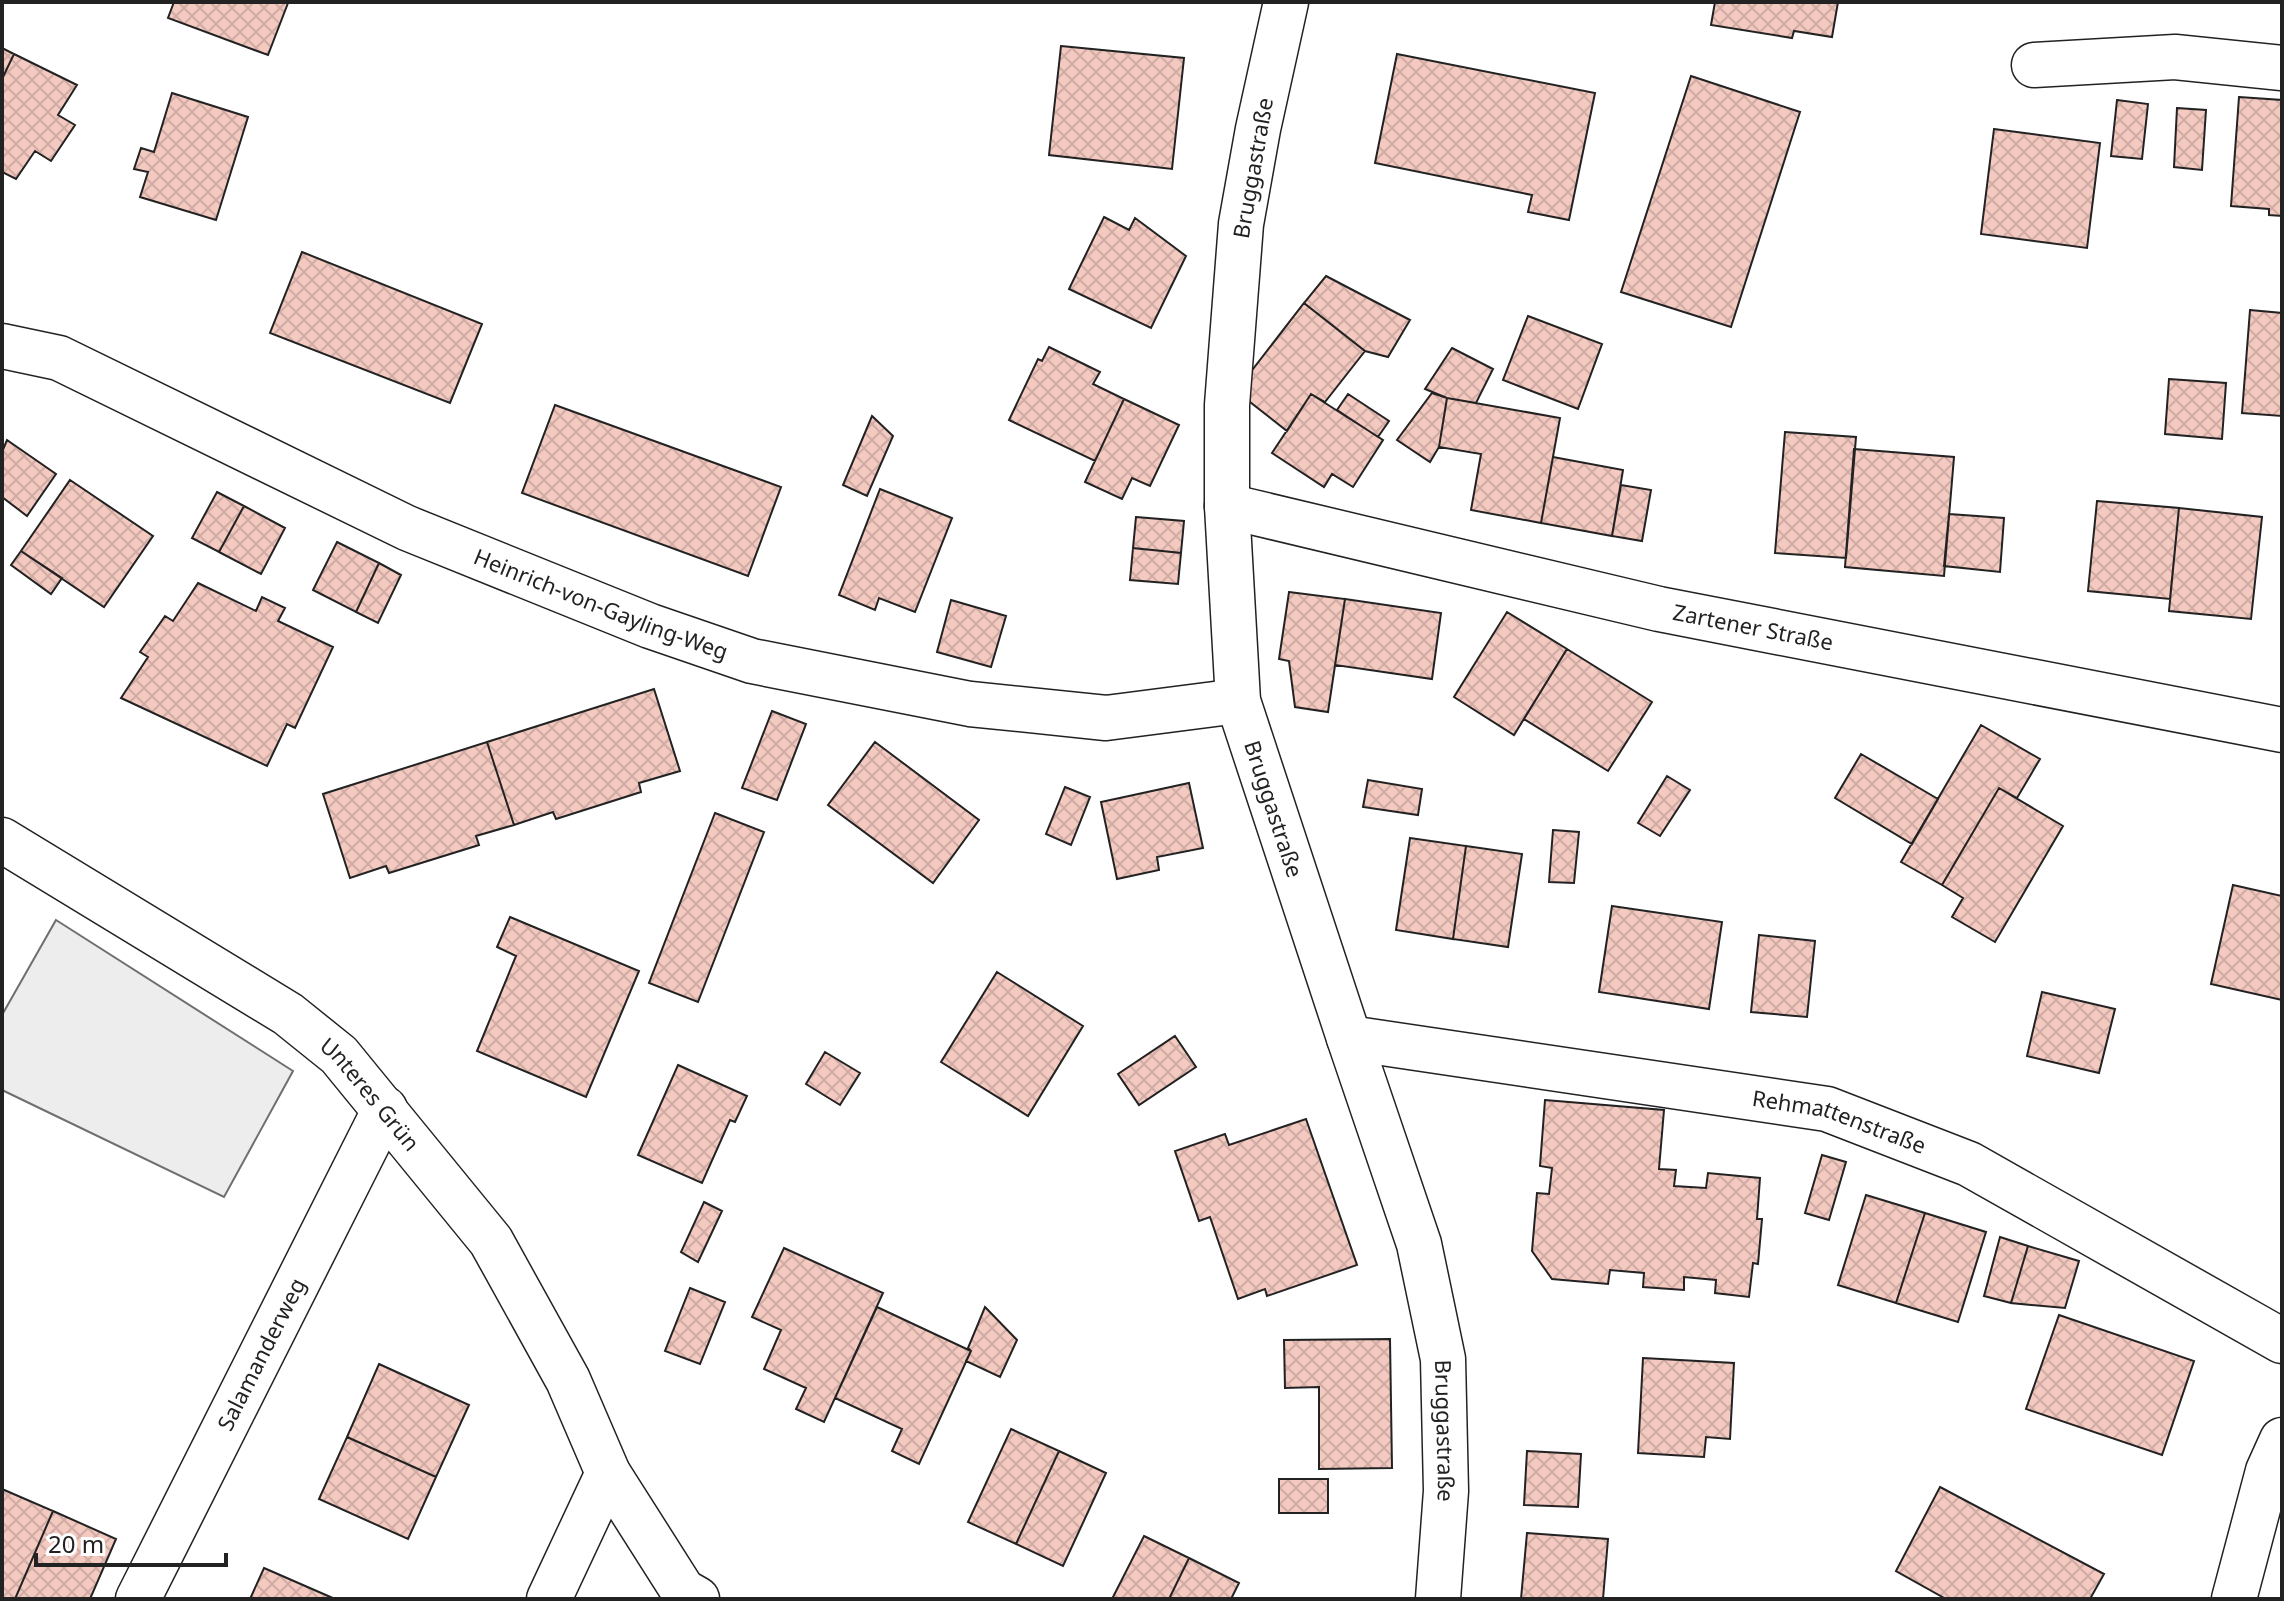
<svg xmlns="http://www.w3.org/2000/svg" width="2284" height="1601" font-family="'Noto Sans',sans-serif">
	<style>
		.parking { fill: #ededed; stroke: #6f6f6f; stroke-width: 2 }
		.building { fill: url(#building-cross-hatch); stroke: #222; stroke-width: 2 }
		.lines { fill: none; stroke-linecap: round; stroke-linejoin: round }
		.minor-casing { stroke: #222; stroke-width: 47 }
		.minor { stroke: #fff; stroke-width: 44 }
		.labels { text-anchor: middle; stroke-width: 6; stroke-linejoin: round; paint-order: stroke }
		.street-label { font-size: 22px; fill: #222; stroke: #fff }
	</style>
	<defs>
		<pattern id="building-cross-hatch" width="8" height="8" patternUnits="userSpaceOnUse" patternTransform="scale(2)"><rect width="8" height="8" fill="#f3c9c0"/><path d="M0 0l8 8M0 8l8-8" fill="none" stroke="#d0aca5"/></pattern>
	</defs>
	<rect width="100%" height="100%" fill="#fff"/>
	<path class="parking" d="M 56,920 L 293,1071 L 224,1197 L 2,1090 L 2,1015 Z"/>
	<path class="building" d="M 174,2 L 284,2 L 288,3 L 268,55 L 168,18 Z
		M 1715,2 L 1838,2 L 1832,37 L 1794,31 L 1792,38 L 1711,25 Z
		M 1061,46 L 1184,58 L 1172,169 L 1049,155 Z
		M 2,48 L 14,54 L 2,79 Z
		M 14,54 L 77,85 L 58,115 L 75,125 L 51,161 L 35,151 L 16,179 L 2,172 L 2,79 Z
		M 1397,54 L 1595,93 L 1569,220 L 1528,212 L 1532,195 L 1375,163 Z
		M 1691,76 L 1800,112 L 1731,327 L 1621,292 Z
		M 172,93 L 248,117 L 216,220 L 140,197 L 148,172 L 134,169 L 141,148 L 154,152 Z
		M 2239,97 L 2282,100 L 2282,216 L 2269,215 L 2269,209 L 2231,206 Z
		M 2117,100 L 2148,104 L 2142,159 L 2111,156 Z
		M 2177,108 L 2206,110 L 2202,170 L 2174,167 Z
		M 1994,129 L 2100,143 L 2087,248 L 1981,234 Z
		M 1104,217 L 1129,230 L 1135,218 L 1186,256 L 1151,328 L 1069,289 Z
		M 302,252 L 482,324 L 450,403 L 270,333 Z
		M 1326,276 L 1410,320 L 1388,357 L 1365,351 L 1304,303 Z
		M 1304,303 L 1365,351 L 1325,402 L 1311,394 L 1287,431 L 1236,391 Z
		M 2250,310 L 2282,313 L 2282,416 L 2242,413 Z
		M 1528,316 L 1602,344 L 1578,409 L 1503,380 Z
		M 1049,347 L 1100,372 L 1093,384 L 1124,399 L 1095,461 L 1009,420 L 1038,359 L 1042,361 Z
		M 1452,348 L 1493,369 L 1476,403 L 1447,398 L 1425,389 Z
		M 2169,379 L 2226,383 L 2222,439 L 2165,434 Z
		M 1432,393 L 1447,398 L 1439,447 L 1430,462 L 1397,440 Z
		M 1311,394 L 1383,440 L 1353,487 L 1332,474 L 1324,487 L 1272,453 Z
		M 1348,394 L 1389,421 L 1378,437 L 1337,410 Z
		M 1447,398 L 1560,418 L 1541,523 L 1471,510 L 1481,454 L 1439,447 Z
		M 1124,399 L 1179,425 L 1150,486 L 1132,478 L 1122,499 L 1085,482 Z
		M 555,405 L 781,487 L 748,576 L 522,493 Z
		M 872,416 L 893,436 L 867,496 L 843,485 Z
		M 1785,432 L 1856,437 L 1846,558 L 1775,553 Z
		M 7,440 L 56,474 L 27,516 L 2,497 L 2,452 Z
		M 1854,449 L 1954,457 L 1944,576 L 1845,567 Z
		M 1553,457 L 1623,470 L 1612,536 L 1541,523 Z
		M 70,480 L 153,536 L 104,607 L 21,551 Z
		M 1621,485 L 1651,490 L 1642,541 L 1612,536 Z
		M 880,489 L 952,518 L 915,612 L 879,598 L 875,610 L 839,595 Z
		M 217,492 L 244,506 L 219,552 L 192,538 Z
		M 2097,501 L 2179,508 L 2170,599 L 2088,591 Z
		M 244,506 L 285,528 L 261,574 L 219,552 Z
		M 2179,508 L 2262,517 L 2251,619 L 2169,611 Z
		M 1949,514 L 2004,518 L 2000,572 L 1944,566 Z
		M 1136,517 L 1184,521 L 1181,553 L 1133,548 Z
		M 337,542 L 379,563 L 356,612 L 313,590 Z
		M 1133,548 L 1181,553 L 1178,584 L 1130,580 Z
		M 21,551 L 62,578 L 51,594 L 11,565 Z
		M 379,563 L 401,575 L 378,623 L 356,612 Z
		M 198,583 L 256,611 L 262,597 L 285,608 L 278,621 L 333,647 L 295,728 L 287,724 L 267,766 L 121,698 L 148,657 L 140,652 L 165,616 L 173,621 Z
		M 1289,592 L 1345,599 L 1328,712 L 1295,707 L 1289,661 L 1279,659 Z
		M 1345,599 L 1441,613 L 1432,679 L 1335,665 Z
		M 951,600 L 1006,616 L 991,667 L 937,652 Z
		M 1507,612 L 1567,649 L 1514,735 L 1454,697 Z
		M 1567,649 L 1652,702 L 1608,771 L 1524,719 Z
		M 654,689 L 680,771 L 639,783 L 641,792 L 556,819 L 553,812 L 514,825 L 487,742 Z
		M 772,711 L 806,724 L 777,800 L 742,788 Z
		M 1981,725 L 2040,759 L 2017,798 L 1999,788 L 1942,885 L 1901,862 Z
		M 487,742 L 514,825 L 476,836 L 479,845 L 389,873 L 386,866 L 350,878 L 323,794 Z
		M 875,742 L 979,820 L 933,883 L 828,805 Z
		M 1861,754 L 1938,799 L 1912,844 L 1835,798 Z
		M 1667,776 L 1690,790 L 1660,836 L 1638,823 Z
		M 1368,780 L 1422,789 L 1418,815 L 1363,807 Z
		M 1189,783 L 1203,848 L 1157,857 L 1159,870 L 1117,879 L 1101,802 Z
		M 1065,787 L 1090,797 L 1071,845 L 1046,834 Z
		M 1999,788 L 2063,826 L 1995,942 L 1952,917 L 1963,898 L 1942,885 Z
		M 715,813 L 764,832 L 698,1002 L 649,983 Z
		M 1553,830 L 1579,832 L 1574,883 L 1549,882 Z
		M 1410,838 L 1466,846 L 1453,939 L 1396,930 Z
		M 1466,846 L 1522,854 L 1508,947 L 1453,939 Z
		M 2233,885 L 2282,896 L 2282,1000 L 2211,984 Z
		M 1612,906 L 1722,922 L 1709,1009 L 1599,992 Z
		M 510,917 L 639,971 L 586,1097 L 477,1051 L 516,956 L 497,947 Z
		M 1759,935 L 1815,941 L 1807,1017 L 1751,1012 Z
		M 997,972 L 1083,1026 L 1028,1116 L 941,1062 Z
		M 2042,992 L 2115,1009 L 2099,1073 L 2027,1056 Z
		M 1175,1036 L 1196,1067 L 1139,1105 L 1118,1074 Z
		M 825,1052 L 860,1073 L 840,1105 L 806,1084 Z
		M 678,1065 L 747,1096 L 735,1122 L 730,1120 L 702,1183 L 638,1155 Z
		M 1545,1100 L 1664,1110 L 1659,1169 L 1676,1170 L 1674,1186 L 1706,1188 L 1708,1173 L 1760,1178 L 1757,1219 L 1762,1219 L 1758,1264 L 1753,1263 L 1749,1297 L 1715,1293 L 1716,1280 L 1684,1277 L 1684,1290 L 1643,1287 L 1644,1273 L 1610,1270 L 1608,1284 L 1552,1279 L 1532,1251 L 1537,1193 L 1549,1194 L 1552,1168 L 1540,1166 Z
		M 1306,1119 L 1357,1265 L 1267,1296 L 1265,1289 L 1238,1299 L 1210,1217 L 1199,1221 L 1175,1151 L 1225,1134 L 1229,1145 Z
		M 1822,1155 L 1846,1162 L 1829,1220 L 1805,1213 Z
		M 1866,1195 L 1925,1213 L 1896,1303 L 1838,1285 Z
		M 704,1202 L 722,1211 L 698,1262 L 681,1252 Z
		M 1925,1213 L 1986,1232 L 1958,1322 L 1896,1303 Z
		M 2000,1237 L 2028,1246 L 2011,1303 L 1984,1296 Z
		M 2028,1246 L 2079,1261 L 2065,1308 L 2011,1303 Z
		M 784,1248 L 883,1293 L 824,1422 L 796,1409 L 806,1388 L 764,1369 L 781,1330 L 752,1317 Z
		M 690,1288 L 725,1302 L 700,1364 L 665,1351 Z
		M 877,1307 L 971,1351 L 919,1464 L 892,1451 L 902,1429 L 835,1398 Z
		M 985,1307 L 1017,1340 L 1000,1377 L 966,1361 L 971,1351 L 968,1348 Z
		M 2059,1315 L 2194,1361 L 2162,1455 L 2026,1409 Z
		M 1390,1339 L 1392,1468 L 1319,1469 L 1319,1387 L 1285,1388 L 1284,1340 Z
		M 1643,1358 L 1734,1363 L 1730,1439 L 1706,1437 L 1704,1457 L 1638,1453 Z
		M 379,1364 L 469,1405 L 436,1477 L 347,1437 Z
		M 1011,1429 L 1059,1451 L 1016,1544 L 968,1522 Z
		M 347,1437 L 436,1477 L 408,1539 L 319,1499 Z
		M 1059,1451 L 1106,1473 L 1063,1566 L 1016,1544 Z
		M 1527,1451 L 1581,1454 L 1578,1507 L 1524,1505 Z
		M 1279,1479 L 1328,1479 L 1328,1513 L 1279,1513 Z
		M 1940,1487 L 2104,1574 L 2090,1599 L 1946,1599 L 1896,1571 Z
		M 2,1489 L 53,1511 L 15,1599 L 2,1599 Z
		M 53,1511 L 116,1539 L 90,1599 L 15,1599 Z
		M 1527,1533 L 1608,1539 L 1603,1599 L 1521,1599 Z
		M 1144,1536 L 1189,1558 L 1169,1599 L 1112,1599 Z
		M 1189,1558 L 1239,1583 L 1231,1599 L 1169,1599 Z
		M 264,1568 L 335,1599 L 250,1599 Z"/>
	<g class="lines">
		<g class="minor-casing">
			<g id="minor">
				<path id="s1" d="M 1286,2 L 1258,129 L 1241,224 L 1227,405 L 1227,506 L 1238,701 L 1349,1038 L 1419,1244 L 1443,1359 L 1446,1491 L 1438,1599"/>
				<path d="M 2034,65 L 2175,57 L 2282,68"/>
				<path id="s2" d="M 2,346 L 59,358 L 407,528 L 650,626 L 752,661 L 970,704 L 1106,718 L 1238,701"/>
				<path id="s3" d="M 1227,506 L 1659,609 L 2282,730"/>
				<path id="s4" d="M 2,840 L 288,1014 L 339,1055 L 491,1241 L 568,1380 L 608,1473 L 683,1591 L 697,1599"/>
				<path id="s5" d="M 1349,1038 L 1827,1109 L 1969,1164 L 2282,1341"/>
				<path id="s6" d="M 138,1599 L 385,1109"/>
				<path d="M 549,1599 L 608,1473"/>
				<path d="M 2234,1599 L 2268,1471 L 2282,1440"/>
			</g>
		</g>
		<use href="#minor" class="minor"/>
	</g>
	<g class="labels">
		<g class="street-label">
			<text transform="translate(1253 168) rotate(-80)" y="8">Bruggastraße</text>
			<text dy="8" stroke="none"><textPath href="#s2" startOffset="654">Heinrich-von-Gayling-Weg</textPath></text>
			<text dy="8" stroke="none"><textPath href="#s3" startOffset="540">Zartener Straße</textPath></text>
			<text dy="8" stroke="none"><textPath href="#s1" startOffset="818">Bruggastraße</textPath></text>
			<text dy="8" stroke="none"><textPath href="#s4" startOffset="450">Unteres Grün</textPath></text>
			<text dy="8" stroke="none"><textPath href="#s5" startOffset="498">Rehmattenstraße</textPath></text>
			<text dy="8" stroke="none"><textPath href="#s6" startOffset="274">Salamanderweg</textPath></text>
			<text dy="8" stroke="none"><textPath href="#s1" startOffset="1466">Bruggastraße</textPath></text>
		</g>
	</g>
	<rect width="2284" height="1601" fill="none" stroke="#222222" stroke-width="8"/>
	<path d="M36 1553v12h190v-12" fill="none" stroke="#222222" stroke-width="4"/>
	<text x="48" y="1553" font-size="24" fill="#222222" stroke="#ffffff" stroke-width="6" paint-order="stroke">20 m</text>
</svg>
